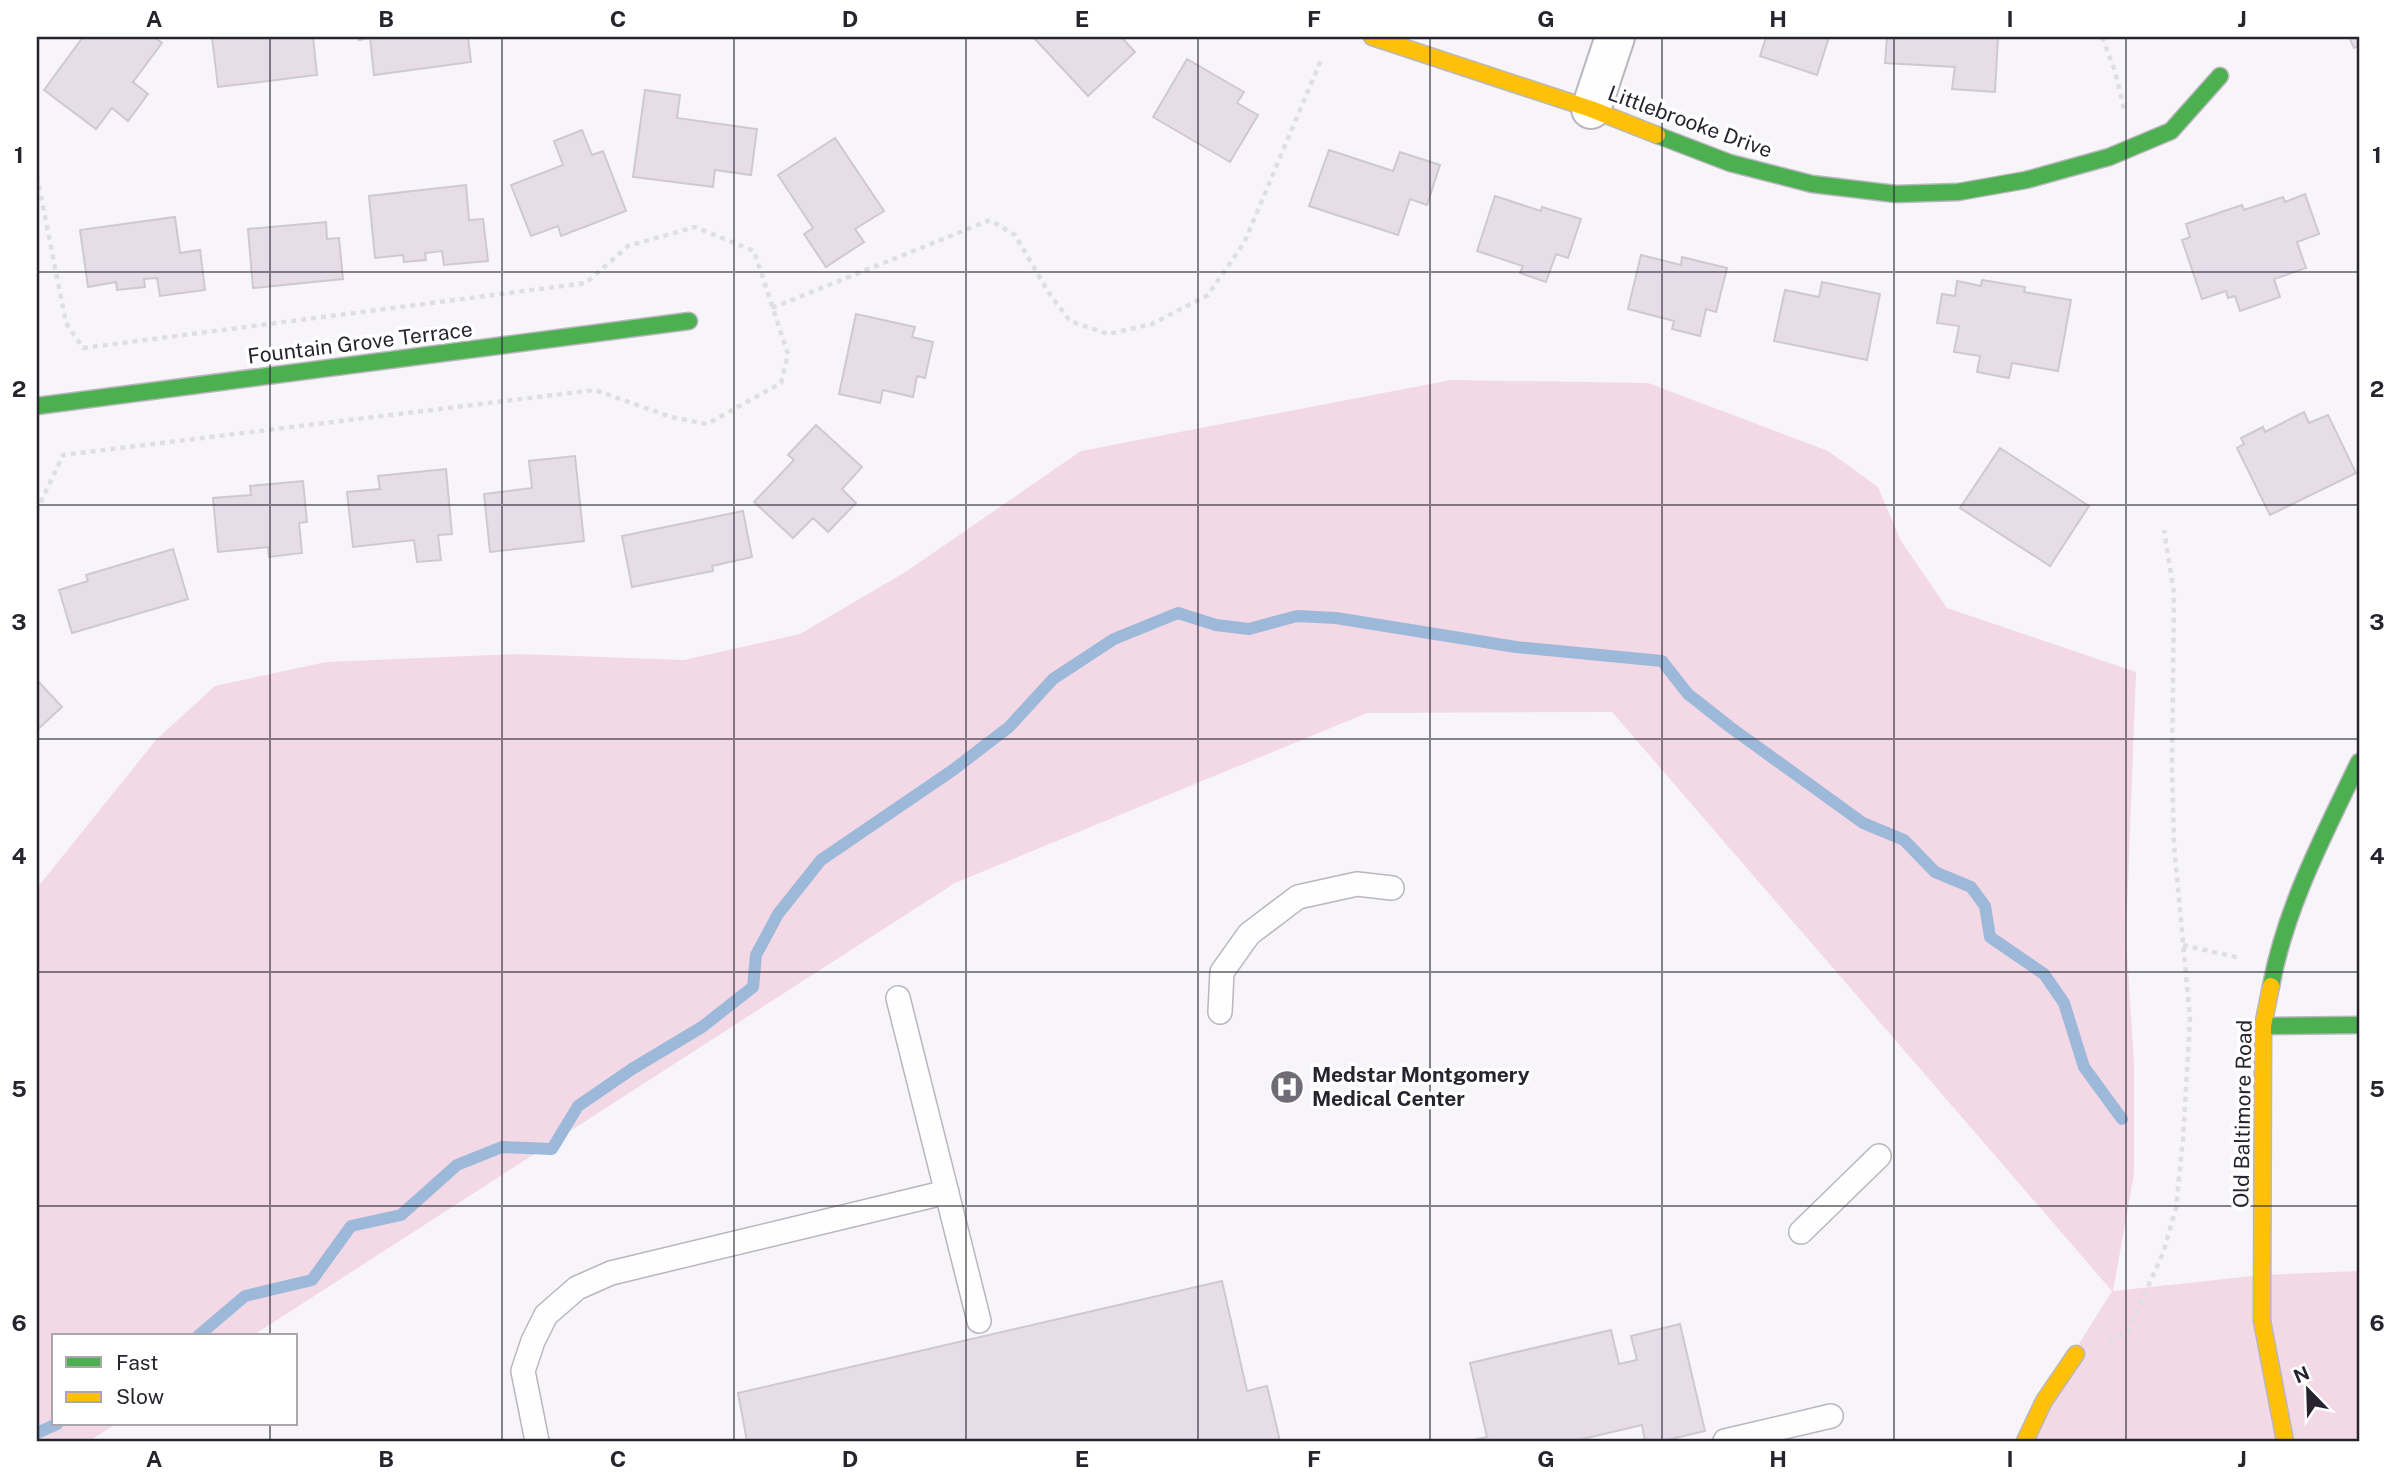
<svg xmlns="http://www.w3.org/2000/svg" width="2396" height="1478" font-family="'Public Sans',sans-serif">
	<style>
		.green { fill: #f3d8e6 }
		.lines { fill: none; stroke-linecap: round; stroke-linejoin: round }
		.stream { stroke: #9db9da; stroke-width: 12 }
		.building { fill: #e7dde8; stroke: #cec9d0; stroke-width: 2 }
		.lane-casing { stroke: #b9b6be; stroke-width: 26 }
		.street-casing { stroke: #b9b6be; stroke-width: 42 }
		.fast-casing { stroke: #b9b6be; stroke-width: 19 }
		.slow-casing { stroke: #b9b6be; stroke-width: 19 }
		.path { stroke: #dfdfe0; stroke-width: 4.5; stroke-dasharray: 5 5; stroke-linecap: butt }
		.lane { stroke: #fefefe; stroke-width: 23 }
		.street { stroke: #fefefe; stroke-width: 38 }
		.fast { stroke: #4caf50; stroke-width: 16 }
		.slow { stroke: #ffc107; stroke-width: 16 }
		.grid { fill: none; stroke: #27232f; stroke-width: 2; stroke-opacity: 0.55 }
		.labels { text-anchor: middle; stroke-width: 7; stroke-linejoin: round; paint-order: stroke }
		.street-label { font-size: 21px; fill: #27232f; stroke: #fff }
		.poi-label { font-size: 21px; font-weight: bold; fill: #27232f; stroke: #fff; text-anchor: start }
		.neatline { fill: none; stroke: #27232f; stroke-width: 2.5 }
		.grid-label { font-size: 23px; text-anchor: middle; font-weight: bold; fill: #27232f }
	</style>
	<rect width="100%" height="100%" fill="#f7f5fa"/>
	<path class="green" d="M 1451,380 L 1648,383 L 1828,451 L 1878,487 L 1901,541 L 1947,608 L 2136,672 L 2126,936 L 2134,1064 L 2134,1174 L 2113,1291 L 2262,1275 L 2359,1271 L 2359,1441 L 2018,1441 L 2112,1291 L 1612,712 L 1367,713 L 955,883 L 252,1336 L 54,1336 L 54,1424 L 116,1424 L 89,1441 L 37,1441 L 37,888 L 156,740 L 215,686 L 326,662 L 519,654 L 684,660 L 800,634 L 907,571 L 1081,451 Z"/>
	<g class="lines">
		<path class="stream" d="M 198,1336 L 245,1296 L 312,1280 L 351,1226 L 401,1215 L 457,1165 L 502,1147 L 552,1149 L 578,1106 L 632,1069 L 702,1027 L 753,987 L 756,955 L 778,914 L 821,860 L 953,770 L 1009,727 L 1053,679 L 1114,639 L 1178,613 L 1216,625 L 1249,629 L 1297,616 L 1336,618 L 1516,647 L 1662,661 L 1688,694 L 1730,727 L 1863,823 L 1904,840 L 1935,872 L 1971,887 L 1985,906 L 1990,937 L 2044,974 L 2064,1003 L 2084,1067 L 2122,1119
			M 37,1433 L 57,1424"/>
	</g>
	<path class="building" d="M 83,37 L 154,37 L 162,43 L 133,82 L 148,94 L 128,121 L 112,108 L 96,129 L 44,90 Z
		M 212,37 L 313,37 L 317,75 L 218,87 Z
		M 359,37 L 468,37 L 471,62 L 374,75 L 370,38 L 359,40 Z
		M 1033,37 L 1121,37 L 1135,52 L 1088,96 Z
		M 1766,37 L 1829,37 L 1817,75 L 1760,56 Z
		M 1887,37 L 1998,37 L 1995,92 L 1952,89 L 1955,67 L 1885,63 Z
		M 2349,37 L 2359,37 L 2359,46 L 2354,48 Z
		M 1187,59 L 1244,92 L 1237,103 L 1258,115 L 1230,162 L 1153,117 Z
		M 645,90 L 680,95 L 677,118 L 757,129 L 751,175 L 715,170 L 713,187 L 633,177 Z
		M 582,130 L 592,155 L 603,151 L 626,211 L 561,236 L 558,226 L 531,236 L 511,185 L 563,165 L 554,141 Z
		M 835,138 L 884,211 L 855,229 L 864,242 L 826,267 L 804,234 L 813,228 L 778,175 Z
		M 1329,150 L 1393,171 L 1400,152 L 1440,165 L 1427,205 L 1410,199 L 1398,235 L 1309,206 Z
		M 466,185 L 469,220 L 483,219 L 488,261 L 444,265 L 442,251 L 425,253 L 426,260 L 404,262 L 403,255 L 375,258 L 369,196 Z
		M 2305,194 L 2319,234 L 2297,242 L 2306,268 L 2274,279 L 2280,297 L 2240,311 L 2235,296 L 2228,298 L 2226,291 L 2202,299 L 2182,240 L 2190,237 L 2186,224 L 2242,205 L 2244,210 L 2283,197 L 2285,202 Z
		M 1495,196 L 1541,211 L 1542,207 L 1581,219 L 1568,258 L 1556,254 L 1546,282 L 1520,273 L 1523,266 L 1477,251 Z
		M 175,217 L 180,253 L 200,250 L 205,290 L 160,296 L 157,278 L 144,279 L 145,287 L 117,290 L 116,282 L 88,287 L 80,230 Z
		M 326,222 L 327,239 L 339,238 L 343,279 L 253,288 L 248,229 Z
		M 1641,255 L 1681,265 L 1682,257 L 1727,268 L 1716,312 L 1706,309 L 1700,336 L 1672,329 L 1674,321 L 1628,309 Z
		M 1982,280 L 2025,287 L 2024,292 L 2071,300 L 2058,371 L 2012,363 L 2009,378 L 1977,372 L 1980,356 L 1954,352 L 1959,326 L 1937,323 L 1942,294 L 1955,296 L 1957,281 L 1981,286 Z
		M 1822,282 L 1880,294 L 1867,360 L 1774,341 L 1785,290 L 1819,297 Z
		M 856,314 L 915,327 L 912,337 L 933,342 L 925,378 L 917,376 L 913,397 L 883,390 L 880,403 L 839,394 Z
		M 2304,412 L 2309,423 L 2328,415 L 2356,473 L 2270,515 L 2237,448 L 2244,444 L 2241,438 L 2263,427 L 2265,432 Z
		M 816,425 L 862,467 L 842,489 L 856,503 L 828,532 L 813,518 L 793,538 L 754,502 L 794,460 L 788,455 Z
		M 2000,448 L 2089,506 L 2050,566 L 1960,508 Z
		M 575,456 L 584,541 L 490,552 L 484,494 L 532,488 L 529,461 Z
		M 446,469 L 452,534 L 438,535 L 441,560 L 417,562 L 414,540 L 353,547 L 347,492 L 380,489 L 378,476 Z
		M 303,481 L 307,522 L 299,523 L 302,553 L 269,557 L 268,547 L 218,552 L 213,498 L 251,495 L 250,486 Z
		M 743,511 L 752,557 L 712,566 L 713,571 L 632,587 L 622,536 Z
		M 173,549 L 188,599 L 72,633 L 59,590 L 88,581 L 86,575 Z
		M 37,680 L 62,707 L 37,730 Z
		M 1222,1281 L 1247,1391 L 1267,1386 L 1280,1441 L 747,1441 L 738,1393 Z
		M 1680,1324 L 1705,1431 L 1662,1441 L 1645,1441 L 1642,1425 L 1574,1441 L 1469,1441 L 1487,1437 L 1470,1363 L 1611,1330 L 1619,1364 L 1637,1360 L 1631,1336 Z"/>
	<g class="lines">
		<g class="lane-casing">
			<path id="lane" d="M 898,998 L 979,1321
				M 1220,1012 L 1222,972 L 1249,934 L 1298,897 L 1357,884 L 1392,888
				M 1801,1232 L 1879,1156
				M 537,1441 L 523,1371 L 533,1341 L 546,1315 L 577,1288 L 611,1273 L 947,1192
				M 1725,1441 L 1831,1416"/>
		</g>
		<g class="street-casing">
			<path id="street" d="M 1591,109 L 1615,37"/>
		</g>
		<g class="fast-casing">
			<path id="fast" d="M 1657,135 L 1730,163 L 1812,184 L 1896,194 L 1958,192 L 2026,180 L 2109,157 L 2171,131 L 2220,76
				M 37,406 L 689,321
				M 2271,986 C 2286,906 2324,835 2359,762
				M 2263,1026 L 2359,1025"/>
		</g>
		<g class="slow-casing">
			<path id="slow" d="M 1372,37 L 1591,109 L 1657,135
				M 2271,986 L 2263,1026 L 2262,1321 L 2285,1441
				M 2025,1441 L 2044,1401 L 2076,1354"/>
		</g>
		<path class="path" d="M 2102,37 L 2115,71 L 2124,109
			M 37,176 L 66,323 L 83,348 L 586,283 L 628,246 L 695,227 L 754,251 L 788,354 L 781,383 L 707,424 L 671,417 L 595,390 L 63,455 L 37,510
			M 772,308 L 990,220 L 1015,235 L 1049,293 L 1070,321 L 1108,334 L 1152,324 L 1208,295 L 1244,243 L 1321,60
			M 2183,945 L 2240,958
			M 2109,1340 L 2128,1331 L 2163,1253 L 2176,1208 L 2183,1139 L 2190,1018 L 2174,845 L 2172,767 L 2174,593 L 2164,530"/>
		<use href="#lane" class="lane"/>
		<use href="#street" class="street"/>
		<use href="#fast" class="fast"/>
		<use href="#slow" class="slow"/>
	</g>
	<path class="grid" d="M 270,37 L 270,1336M 502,37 L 502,1441M 734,37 L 734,1441M 966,37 L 966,1441M 1198,37 L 1198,1441M 1430,37 L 1430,1441M 1662,37 L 1662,1441M 1894,37 L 1894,1441M 2126,37 L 2126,1441M 37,272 L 2359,272M 37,505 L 2359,505M 37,739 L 2359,739M 37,972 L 2359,972M 37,1206 L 2359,1206M 270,1424 L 270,1441"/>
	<defs>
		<g id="hospital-disc" transform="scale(1.75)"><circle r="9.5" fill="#706c76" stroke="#fff"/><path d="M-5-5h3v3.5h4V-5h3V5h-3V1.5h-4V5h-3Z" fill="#fff"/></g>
	</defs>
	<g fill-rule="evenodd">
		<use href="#hospital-disc" x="1287" y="1087"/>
	</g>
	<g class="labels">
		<g class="street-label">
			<text transform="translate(1690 122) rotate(20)" y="7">Littlebrooke Drive</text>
			<text transform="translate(360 343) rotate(-7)" y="7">Fountain Grove Terrace</text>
			<text transform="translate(2243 1114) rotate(-89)" y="7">Old Baltimore Road</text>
		</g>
		<g class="poi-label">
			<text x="1312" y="1082">Medstar Montgomery<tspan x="1312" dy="24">Medical Center</tspan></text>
		</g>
	</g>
	<rect width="2396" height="1478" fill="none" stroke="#ffffff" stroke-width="77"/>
	<rect x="52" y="1334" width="245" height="91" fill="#ffffff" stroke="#a9a7ac" stroke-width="2"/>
	<rect x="66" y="1357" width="35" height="10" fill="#4caf50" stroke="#a9a7ac" stroke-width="2"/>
	<text x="116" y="1370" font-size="21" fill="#27232f">Fast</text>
	<rect x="66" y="1392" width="35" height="10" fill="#ffc107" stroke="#a9a7ac" stroke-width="2"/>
	<text x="116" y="1404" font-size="21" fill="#27232f">Slow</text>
	<g transform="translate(2308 1390) rotate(337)" stroke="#ffffff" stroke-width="5" paint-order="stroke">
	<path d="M0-5L12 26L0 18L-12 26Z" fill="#27232f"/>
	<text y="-10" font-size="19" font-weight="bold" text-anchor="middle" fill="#27232f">N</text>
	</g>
	<rect x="38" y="38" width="2320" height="1402" class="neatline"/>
	<g class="grid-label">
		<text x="154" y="27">A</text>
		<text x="386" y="27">B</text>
		<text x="618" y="27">C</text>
		<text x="850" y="27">D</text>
		<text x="1082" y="27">E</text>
		<text x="1314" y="27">F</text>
		<text x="1546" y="27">G</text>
		<text x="1778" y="27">H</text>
		<text x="2010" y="27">I</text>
		<text x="2242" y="27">J</text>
		<text x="19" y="163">1</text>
		<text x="2377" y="163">1</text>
		<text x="19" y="397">2</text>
		<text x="2377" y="397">2</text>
		<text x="19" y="630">3</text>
		<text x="2377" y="630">3</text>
		<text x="19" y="864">4</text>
		<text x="2377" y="864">4</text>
		<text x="19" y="1097">5</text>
		<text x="2377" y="1097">5</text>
		<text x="19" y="1331">6</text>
		<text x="2377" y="1331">6</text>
		<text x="154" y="1467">A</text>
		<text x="386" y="1467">B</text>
		<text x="618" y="1467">C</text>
		<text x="850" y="1467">D</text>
		<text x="1082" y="1467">E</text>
		<text x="1314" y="1467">F</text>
		<text x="1546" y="1467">G</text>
		<text x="1778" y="1467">H</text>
		<text x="2010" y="1467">I</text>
		<text x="2242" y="1467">J</text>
	</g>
</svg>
